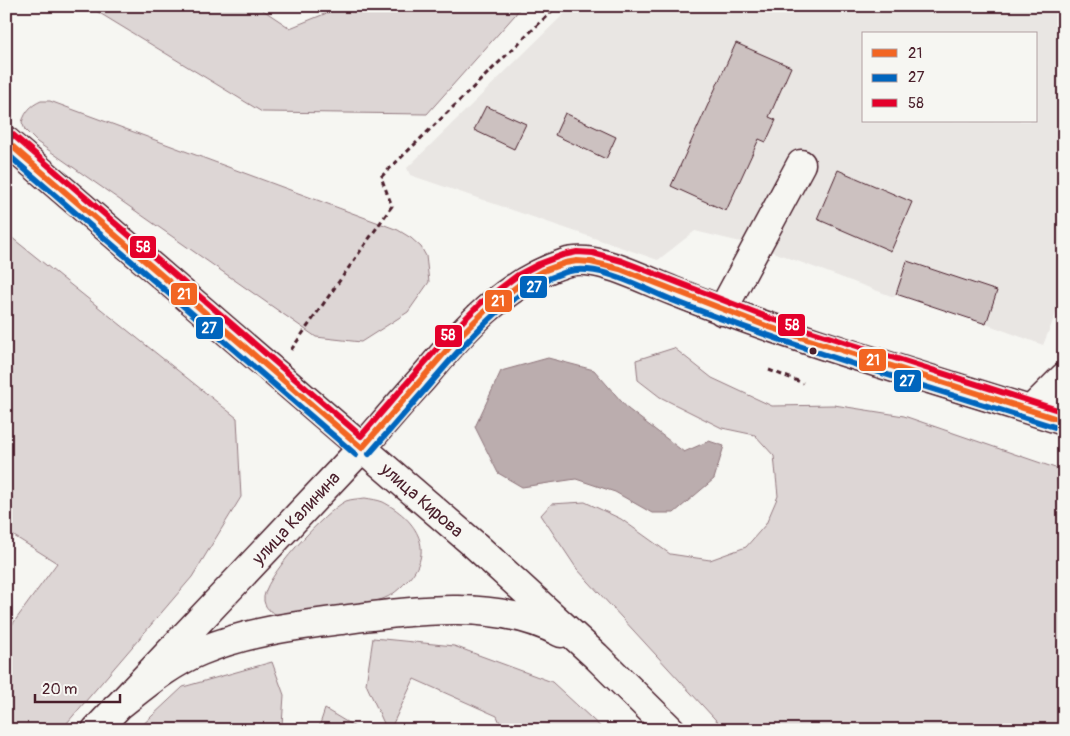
<svg xmlns="http://www.w3.org/2000/svg" width="1070" height="736" font-family="Pangolin,sans-serif">
	<style>
		.built { fill: #e9e6e3; fill-rule: evenodd }
		.green { fill: #ddd6d5; stroke: #947a80 }
		.water { fill: #bbadae; stroke: #8e747a }
		.building { fill: #ccc1c0; stroke: #4a1f2b }
		.lines { fill: none; stroke-linecap: round; stroke-linejoin: round }
		.minor-casing { stroke: #4a1f2b; stroke-width: 31 }
		.major-casing { stroke: #4a1f2b; stroke-width: 31 }
		.path { stroke: #4a1f2b; stroke-width: 3; stroke-dasharray: 5 4; stroke-linecap: butt }
		.minor { stroke: #f6f6f2; stroke-width: 28 }
		.major { stroke: #f6f6f2; stroke-width: 28 }
		.bus-1-casing { stroke: #f6f6f2; stroke-width: 10 }
		.bus-2-casing { stroke: #f6f6f2; stroke-width: 10 }
		.bus-3-casing { stroke: #f6f6f2; stroke-width: 10 }
		.bus-1 { stroke: #f26522; stroke-width: 6 }
		.bus-2 { stroke: #0065bd; stroke-width: 6 }
		.bus-3 { stroke: #e4002b; stroke-width: 6 }
		.bus-dot { fill: #4a1f2b; stroke: #f6f6f2; stroke-width: 2 }
		.labels { text-anchor: middle; stroke-width: 4.5; stroke-linejoin: round; paint-order: stroke }
		.street-label { font-size: 18px; fill: #4a1f2b; stroke: #f6f6f2 }
		.line-badge { stroke: #f6f6f2; stroke-width: 2 }
		.badge-label { font-size: 14px; text-anchor: middle; font-weight: bold; fill: #fff }
	</style>
	<rect width="100%" height="100%" fill="#f6f6f2"/>
	<filter id="ink" filterUnits="userSpaceOnUse"><feTurbulence type="fractalNoise" baseFrequency=".02" numOctaves="2"/><feDisplacementMap in="SourceGraphic" scale="10" xChannelSelector="R" yChannelSelector="G"/><feConvolveMatrix kernelMatrix="1 2 1 2 8 2 1 2 1" color-interpolation-filters="sRGB"/></filter>
	<g filter="url(#ink)">
		<path class="built" d="M 572,6 L 1064,6 L 1064,294 L 1043,345 L 986,324 L 897,294 L 894,297 L 757,246 L 695,231 L 658,260 L 410,175 L 407,168 ZM 864,34 L 1036,34 L 1036,121 L 864,121 Z"/>
		<path class="green" d="M 88,6 L 257,6 L 290,28 L 344,6 L 521,6 L 515,15 L 427,114 L 262,112 Z
			M 41,101 L 50,101 L 398,230 L 411,238 L 421,247 L 426,256 L 429,282 L 408,312 L 361,342 L 316,337 L 37,142 L 25,130 L 22,122 C 26,111 30,106 41,101 Z
			M 6,233 L 237,418 L 241,497 L 192,577 L 61,730 L 6,730 L 6,633 L 57,563 L 6,531 Z
			M 674,348 L 712,378 L 772,406 L 834,405 L 904,416 L 1064,471 L 1064,730 L 725,730 L 577,569 L 541,515 L 551,504 L 585,502 L 621,519 L 670,554 L 710,560 L 746,547 L 766,524 L 778,496 L 774,456 L 755,435 L 722,428 L 660,397 L 638,380 L 636,360 Z
			M 365,498 C 371,499 378,500 383,502 C 414,518 436,548 409,579 C 402,586 395,594 385,598 C 377,602 365,602 355,604 C 331,608 307,613 283,617 C 275,614 266,611 264,601 C 260,580 327,510 346,501 C 351,499 359,499 365,498 Z
			M 373,638 L 454,646 L 552,682 L 604,730 L 503,730 L 497,716 L 414,679 L 390,730 L 387,730 L 366,684 Z
			M 272,662 L 284,695 L 282,725 L 269,730 L 137,730 L 183,687 Z
			M 325,709 L 360,730 L 318,730 Z"/>
		<path class="water" d="M 548,358 L 594,370 L 628,409 L 684,452 L 709,441 L 724,446 L 714,479 L 674,513 L 652,513 L 615,492 L 576,479 L 522,487 L 498,473 L 475,427 L 501,371 Z"/>
		<path class="building" d="M 736,43 L 791,67 L 769,117 L 776,120 L 766,142 L 759,139 L 726,211 L 671,186 Z
			M 486,106 L 526,124 L 514,149 L 474,130 Z
			M 565,113 L 616,137 L 606,159 L 555,135 Z
			M 838,170 L 912,202 L 891,251 L 817,219 Z
			M 907,261 L 997,291 L 986,324 L 896,294 Z"/>
		<g class="lines">
			<g class="minor-casing">
				<path id="minor" d="M 722,311 L 801,164
					M 1031,410 L 1064,377
					M 362,448 C 382,425 402,401 423,378 C 462,331 505,282 565,263 C 596,253 644,280 673,291 C 800,342 933,379 1064,421"/>
			</g>
			<g class="major-casing">
				<path id="major" d="M 6,141 L 476,546 L 596,656 L 671,730
					M 116,708 C 143,687 169,664 201,651 C 246,632 294,626 341,620 C 411,611 497,598 561,633
					M 96,730 L 362,448"/>
			</g>
			<path class="path" d="M 291,350 L 392,206 L 381,177 L 557,6
				M 769,370 L 803,383"/>
			<use href="#minor" class="minor"/>
			<use href="#major" class="major"/>
			<g class="bus-1-casing">
				<path id="bus-1" d="M 6,141 L 362,448
					M 362,448 L 453,343 L 486,310 L 523,282 L 543,271 L 565,263 L 577,261 L 591,262 L 620,269 L 769,327 L 1064,421"/>
			</g>
			<g class="bus-2-casing">
				<path id="bus-2" d="M 6,153 L 356,455
					M 369,454 C 389,431 409,408 429,385 C 468,340 507,291 566,272 C 598,262 642,288 672,300 C 799,350 931,388 1061,429"/>
			</g>
			<g class="bus-3-casing">
				<path id="bus-3" d="M 12,134 L 361,436 L 447,337 L 481,303 L 518,275 L 539,264 L 563,255 L 577,252 L 593,253 L 622,261 L 772,319 L 1064,412"/>
			</g>
			<use href="#bus-1" class="bus-1"/>
			<use href="#bus-2" class="bus-2"/>
			<use href="#bus-3" class="bus-3"/>
		</g>
	</g>
	<circle class="bus-dot" cx="813" cy="351" r="4.5"/>
	<g class="labels">
		<g class="street-label">
			<text transform="translate(422 500) rotate(41)" y="6">улица Кирова</text>
			<text transform="translate(296 518) rotate(-47)" y="6">улица Калинина</text>
		</g>
	</g>
	<g class="line-badge">
		<rect x="129" y="235" width="28" height="24" rx="5" fill="#e4002b"/>
		<rect x="519" y="275" width="29" height="24" rx="5" fill="#0065bd"/>
		<rect x="170" y="282" width="28" height="24" rx="5" fill="#f26522"/>
		<rect x="484" y="289" width="29" height="24" rx="5" fill="#f26522"/>
		<rect x="777" y="313" width="29" height="24" rx="5" fill="#e4002b"/>
		<rect x="195" y="316" width="29" height="24" rx="5" fill="#0065bd"/>
		<rect x="434" y="324" width="29" height="24" rx="5" fill="#e4002b"/>
		<rect x="858" y="348" width="29" height="24" rx="5" fill="#f26522"/>
		<rect x="893" y="369" width="29" height="24" rx="5" fill="#0065bd"/>
	</g>
	<g class="badge-label">
		<text x="143" y="252">58</text>
		<text x="534" y="292">27</text>
		<text x="184" y="299">21</text>
		<text x="498" y="306">21</text>
		<text x="792" y="330">58</text>
		<text x="209" y="333">27</text>
		<text x="448" y="340">58</text>
		<text x="873" y="365">21</text>
		<text x="907" y="386">27</text>
	</g>
	<rect width="1070" height="736" fill="none" stroke="#f6f6f2" stroke-width="25"/>
	<rect x="12" y="12" width="1045" height="711" fill="none" stroke="#4a1f2b" stroke-width="2" filter="url(#ink)"/>
	<rect x="862" y="32" width="175" height="90" fill="#f6f6f2" stroke="#b1a0a2"/>
	<rect x="872" y="49" width="25" height="8" fill="#f26522" stroke="#b1a0a2"/>
	<text x="908" y="58" font-size="15" fill="#4a1f2b">21</text>
	<rect x="872" y="74" width="25" height="8" fill="#0065bd" stroke="#b1a0a2"/>
	<text x="908" y="82" font-size="15" fill="#4a1f2b">27</text>
	<rect x="872" y="99" width="25" height="8" fill="#e4002b" stroke="#b1a0a2"/>
	<text x="908" y="108" font-size="15" fill="#4a1f2b">58</text>
	<path d="M35 694v8h85v-8" fill="none" stroke="#4a1f2b" stroke-width="2.5"/>
	<text x="42" y="694" font-size="15" fill="#4a1f2b" stroke="#f6f6f2" stroke-width="4" paint-order="stroke">20 m</text>
</svg>
